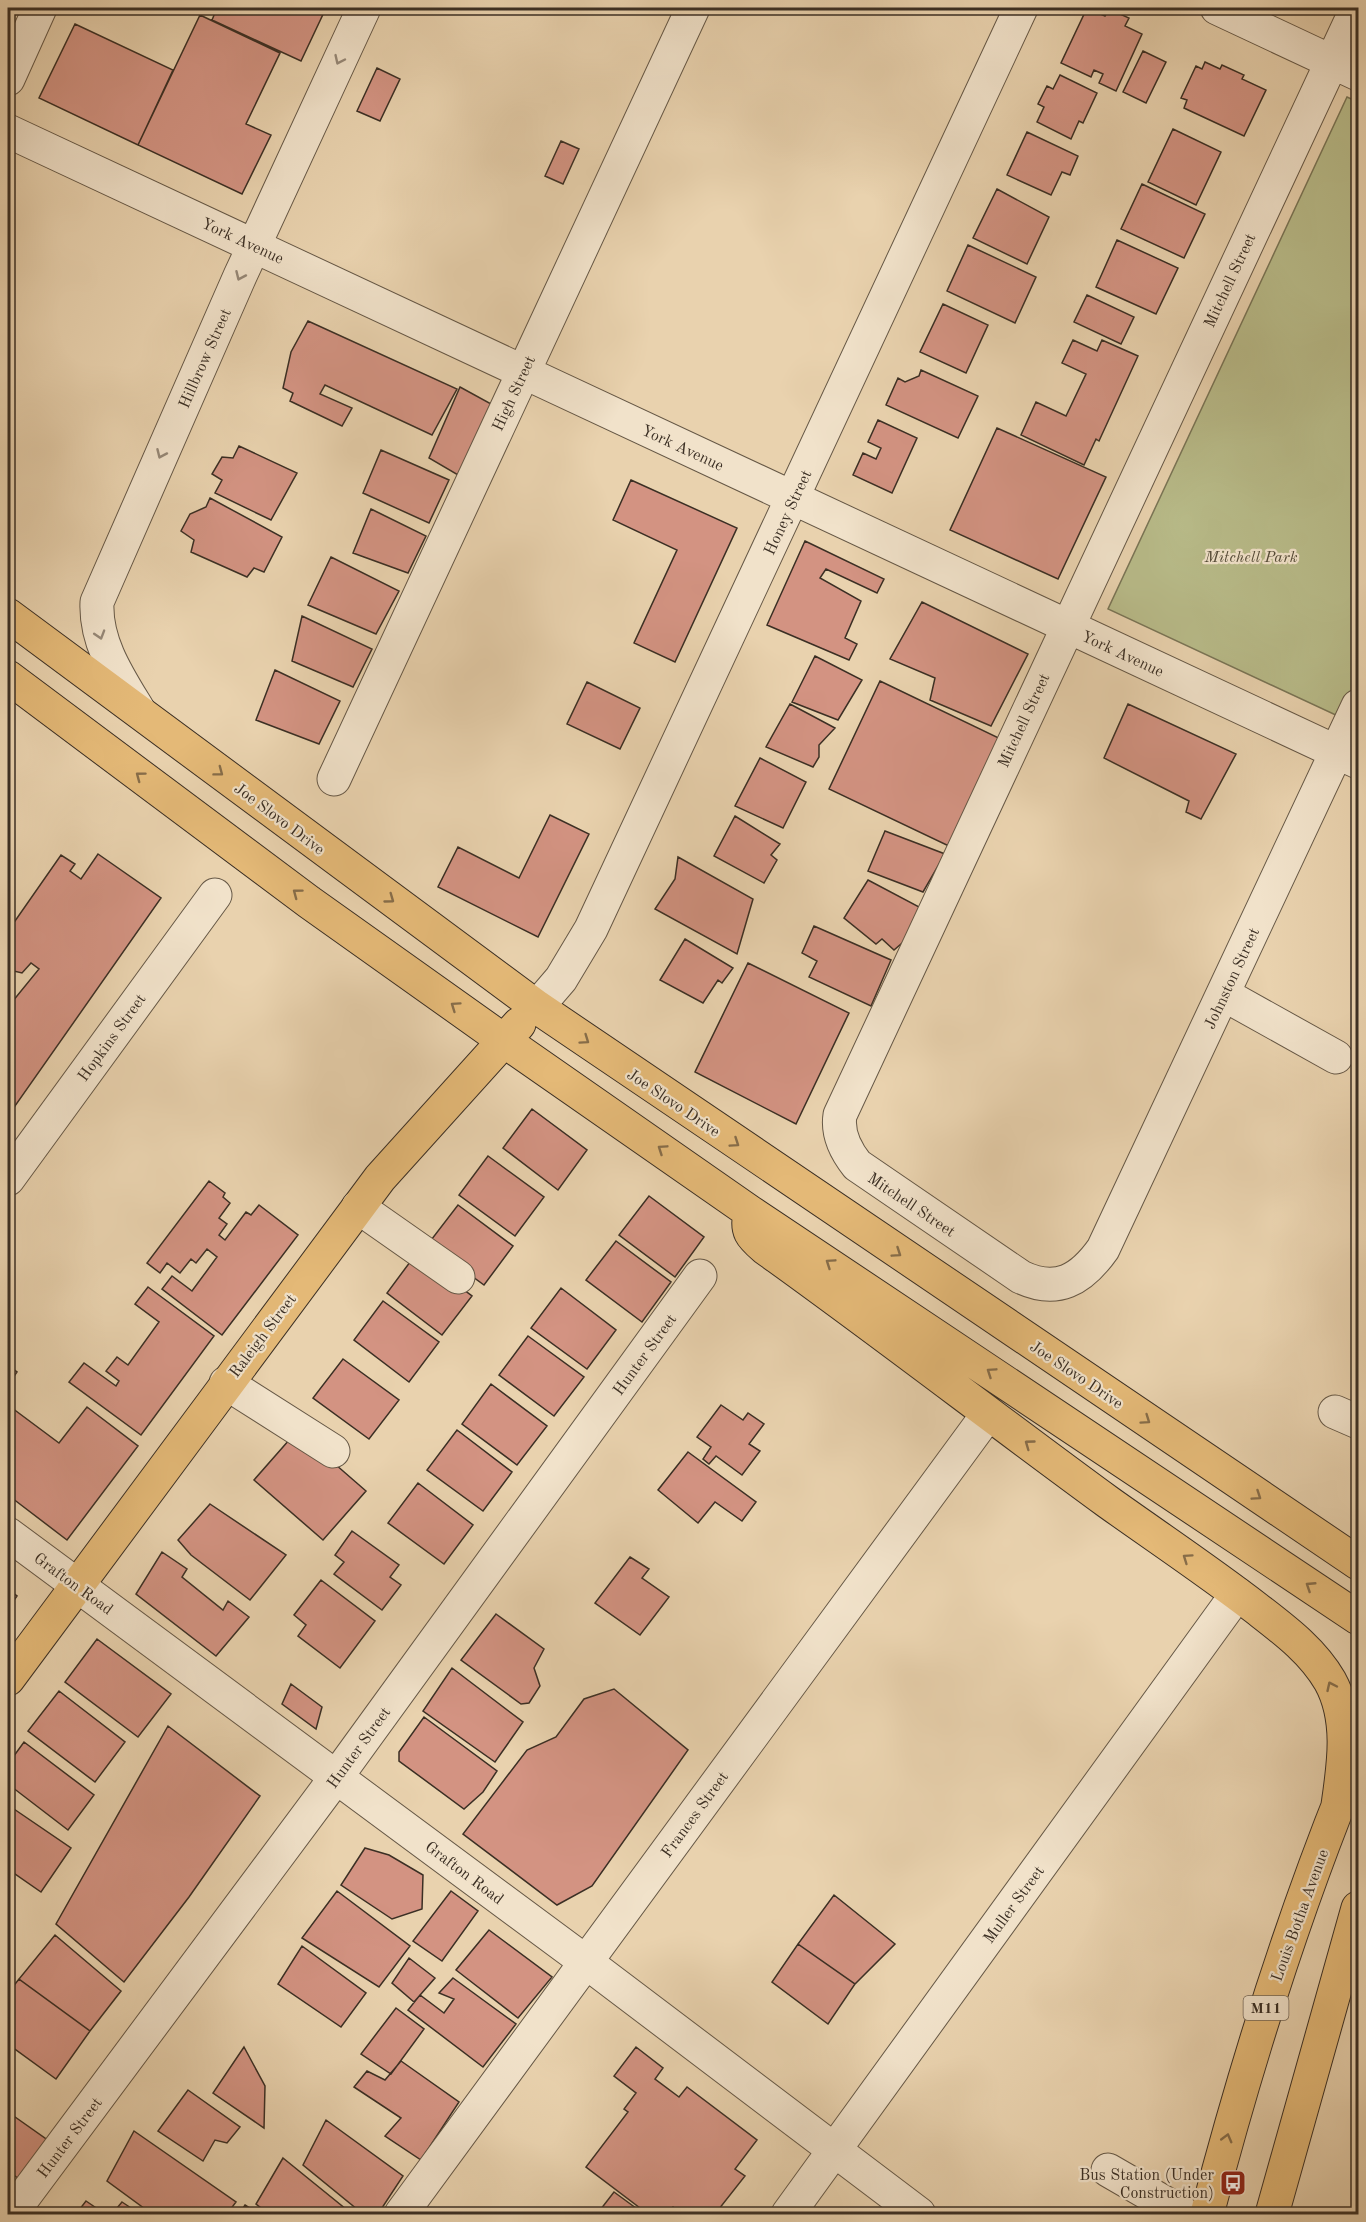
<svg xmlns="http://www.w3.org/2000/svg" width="1366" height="2222" font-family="'Old Standard TT',serif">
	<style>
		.green { fill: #b8bb89; stroke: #7a7556; stroke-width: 1.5 }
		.building { fill: #d39382; stroke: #3b2f24; stroke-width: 1.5 }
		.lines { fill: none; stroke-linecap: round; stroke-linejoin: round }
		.minor-casing { stroke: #665846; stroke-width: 35 }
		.major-casing { stroke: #3b2f24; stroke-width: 35 }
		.minor { stroke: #f1e2ca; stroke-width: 33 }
		.major { stroke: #e4b977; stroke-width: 33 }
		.oneway { stroke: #968877 }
		.oneway2 { stroke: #876d49 }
		.labels { text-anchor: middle; stroke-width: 4.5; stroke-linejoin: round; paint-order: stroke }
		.shield { fill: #f1e2ca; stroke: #726556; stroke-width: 1.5 }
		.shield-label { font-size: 15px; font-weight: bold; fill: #3b2f24 }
		.street-label { font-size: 16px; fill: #3b2f24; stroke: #f1e2ca }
		.park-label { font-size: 16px; font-style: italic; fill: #544b38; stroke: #f1e2ca }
		.poi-label { font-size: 16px; fill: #3b2f24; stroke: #f1e2ca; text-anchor: end }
	</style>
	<rect width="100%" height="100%" fill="#e9d2ae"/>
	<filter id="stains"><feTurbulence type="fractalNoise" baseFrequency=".00333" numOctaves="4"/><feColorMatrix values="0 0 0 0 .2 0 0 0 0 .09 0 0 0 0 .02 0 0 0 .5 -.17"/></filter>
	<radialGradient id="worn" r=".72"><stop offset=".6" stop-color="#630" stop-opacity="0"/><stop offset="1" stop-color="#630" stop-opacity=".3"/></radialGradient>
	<path class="green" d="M 1347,97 L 1358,102 L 1358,677 L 1340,717 L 1108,609 Z"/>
	<path class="building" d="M 217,8 L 326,8 L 301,61 L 212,20 Z
		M 1087,8 L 1105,16 L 1109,9 L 1129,18 L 1125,26 L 1142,34 L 1116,91 L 1099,83 L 1103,74 L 1094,70 L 1091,77 L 1061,63 Z
		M 200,15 L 280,53 L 246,124 L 271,135 L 242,194 L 138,145 Z
		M 75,24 L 173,70 L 138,145 L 39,98 Z
		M 1143,51 L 1166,62 L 1146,103 L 1123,92 Z
		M 1205,62 L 1220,69 L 1222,65 L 1244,75 L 1242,79 L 1266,90 L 1244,136 L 1184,108 L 1187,100 L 1181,98 L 1196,66 L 1202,69 Z
		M 377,68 L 400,79 L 380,121 L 357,111 Z
		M 1060,75 L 1097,93 L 1083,123 L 1079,121 L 1071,139 L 1037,122 L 1044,107 L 1038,104 L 1047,86 L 1053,89 Z
		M 1173,129 L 1221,152 L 1196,205 L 1148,182 Z
		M 1027,132 L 1078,156 L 1070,175 L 1062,172 L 1051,195 L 1007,175 Z
		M 561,141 L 579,149 L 563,184 L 545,176 Z
		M 1142,184 L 1205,214 L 1184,258 L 1121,229 Z
		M 997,189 L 1049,217 L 1027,264 L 973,238 Z
		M 1117,240 L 1178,268 L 1156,314 L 1096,287 Z
		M 968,245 L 1036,277 L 1015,323 L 947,291 Z
		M 1087,295 L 1134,317 L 1121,344 L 1074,322 Z
		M 943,304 L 988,325 L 966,373 L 920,352 Z
		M 308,321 L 457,389 L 432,435 L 325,385 L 320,394 L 352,408 L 342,426 L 290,401 L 293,393 L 283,388 L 291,352 Z
		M 1073,340 L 1097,351 L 1102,340 L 1138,356 L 1099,441 L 1096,439 L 1084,465 L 1021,435 L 1036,402 L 1066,416 L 1086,374 L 1062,363 Z
		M 921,370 L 978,396 L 958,438 L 886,405 L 898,378 L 905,382 L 919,376 Z
		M 460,387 L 493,405 L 458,475 L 429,458 Z
		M 878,420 L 917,438 L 892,493 L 853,475 L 863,453 L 876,459 L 881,448 L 868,442 Z
		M 997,428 L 1106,477 L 1058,579 L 950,530 Z
		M 239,446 L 297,473 L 271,520 L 215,493 L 222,480 L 212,474 L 222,457 L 233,458 Z
		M 381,450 L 449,480 L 429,523 L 363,493 Z
		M 631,480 L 737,528 L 675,662 L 634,643 L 677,550 L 613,520 Z
		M 210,498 L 282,537 L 264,572 L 254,568 L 247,577 L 191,552 L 194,540 L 181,531 L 190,514 L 206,507 Z
		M 371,509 L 426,536 L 408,573 L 353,553 Z
		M 805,541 L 884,579 L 877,593 L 826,569 L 820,578 L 861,601 L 845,638 L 857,644 L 849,660 L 767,625 Z
		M 331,557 L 399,591 L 376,634 L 308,605 Z
		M 922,602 L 1028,654 L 991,726 L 930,700 L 935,678 L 890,659 Z
		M 302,616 L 372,649 L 353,687 L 292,661 Z
		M 815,656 L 862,680 L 838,720 L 792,702 Z
		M 275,670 L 340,701 L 319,744 L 256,720 Z
		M 880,681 L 1005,741 L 953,848 L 829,789 Z
		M 587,682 L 640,708 L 620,749 L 567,724 Z
		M 790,704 L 835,728 L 819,745 L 819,757 L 813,767 L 766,747 Z
		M 1128,704 L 1236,754 L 1201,819 L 1186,812 L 1189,801 L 1104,758 Z
		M 760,758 L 806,782 L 783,828 L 735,806 Z
		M 550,815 L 589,834 L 538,937 L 438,887 L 458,847 L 519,878 Z
		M 735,816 L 780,844 L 771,855 L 777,860 L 764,883 L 714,856 Z
		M 885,831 L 945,854 L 923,892 L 868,871 Z
		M 98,854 L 161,898 L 8,1116 L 8,1007 L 39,969 L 31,963 L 22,973 L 14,971 L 8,979 L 8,931 L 61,855 L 75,864 L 70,871 L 81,879 Z
		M 678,857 L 753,899 L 737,954 L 655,909 L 675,879 Z
		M 868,880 L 923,909 L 916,931 L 894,950 L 882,939 L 876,944 L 844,918 Z
		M 814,926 L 891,960 L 871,1006 L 809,977 L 817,961 L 802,953 Z
		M 685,939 L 733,968 L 722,983 L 718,980 L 703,1003 L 660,980 Z
		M 748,963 L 849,1013 L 796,1124 L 695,1072 Z
		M 532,1109 L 587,1150 L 558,1190 L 503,1148 Z
		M 488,1156 L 544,1197 L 515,1236 L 459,1195 Z
		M 209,1181 L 225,1193 L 223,1197 L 230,1203 L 219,1218 L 227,1224 L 219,1235 L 225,1240 L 246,1212 L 251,1215 L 259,1205 L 298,1235 L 222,1335 L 162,1289 L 172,1276 L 192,1291 L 217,1257 L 207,1249 L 196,1263 L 191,1259 L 180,1273 L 167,1263 L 160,1273 L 147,1263 Z
		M 649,1196 L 704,1237 L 675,1277 L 619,1235 Z
		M 458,1205 L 513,1246 L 484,1285 L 428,1244 Z
		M 616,1241 L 671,1282 L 642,1322 L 586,1280 Z
		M 416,1254 L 472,1296 L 442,1335 L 387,1293 Z
		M 148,1287 L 214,1336 L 141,1435 L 69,1382 L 84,1363 L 116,1386 L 119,1381 L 106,1371 L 117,1357 L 128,1365 L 159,1322 L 135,1304 Z
		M 561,1288 L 616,1330 L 587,1369 L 531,1328 Z
		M 383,1301 L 439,1342 L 409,1382 L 354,1340 Z
		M 528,1336 L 584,1377 L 554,1416 L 499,1375 Z
		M 343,1359 L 399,1400 L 369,1439 L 313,1398 Z
		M 8,1365 L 17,1372 L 8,1385 Z
		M 491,1384 L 547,1426 L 517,1465 L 462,1424 Z
		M 721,1405 L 743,1420 L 748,1413 L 764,1424 L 749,1444 L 760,1451 L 742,1475 L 716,1456 L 709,1464 L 703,1459 L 711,1447 L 697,1437 Z
		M 87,1407 L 138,1446 L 67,1540 L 8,1495 L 8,1414 L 12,1408 L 59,1443 Z
		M 457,1430 L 512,1472 L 483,1511 L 427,1470 Z
		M 297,1431 L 366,1491 L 323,1540 L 254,1480 Z
		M 688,1452 L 756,1502 L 742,1521 L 715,1502 L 698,1523 L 658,1490 Z
		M 418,1483 L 473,1525 L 444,1564 L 388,1523 Z
		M 210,1504 L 286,1555 L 250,1600 L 191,1555 L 178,1540 Z
		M 352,1531 L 399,1565 L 390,1577 L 401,1585 L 382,1610 L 334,1574 L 344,1562 L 335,1555 Z
		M 162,1552 L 187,1569 L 182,1577 L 223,1610 L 228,1601 L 249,1617 L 216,1656 L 136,1594 Z
		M 630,1557 L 649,1569 L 642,1578 L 669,1597 L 640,1635 L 595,1603 Z
		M 321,1580 L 375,1621 L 340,1668 L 298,1636 L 306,1625 L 294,1615 Z
		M 8,1589 L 17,1596 L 8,1609 Z
		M 496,1614 L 544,1649 L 534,1668 L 540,1686 L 529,1703 L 521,1704 L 461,1660 Z
		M 97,1639 L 171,1694 L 138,1737 L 65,1682 Z
		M 452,1668 L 523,1722 L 495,1762 L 423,1711 Z
		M 291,1684 L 322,1707 L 316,1729 L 282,1704 Z
		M 614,1689 L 688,1750 L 592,1886 L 557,1905 L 463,1834 L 527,1750 L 556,1737 L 584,1699 Z
		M 59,1691 L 125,1742 L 95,1782 L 28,1731 Z
		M 424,1717 L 497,1771 L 483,1792 L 464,1809 L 399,1761 L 399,1752 Z
		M 168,1726 L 260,1796 L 189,1897 L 124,1982 L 56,1924 Z
		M 24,1742 L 94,1795 L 68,1830 L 8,1784 L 8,1764 Z
		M 11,1807 L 71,1848 L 41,1892 L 8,1869 L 8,1811 Z
		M 365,1848 L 389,1855 L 423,1875 L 422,1909 L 392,1919 L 341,1885 Z
		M 337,1891 L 410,1946 L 379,1987 L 302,1938 Z
		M 451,1891 L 478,1911 L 442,1961 L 413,1941 Z
		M 834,1895 L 895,1944 L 855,1984 L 798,1944 Z
		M 489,1930 L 552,1977 L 518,2018 L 456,1970 Z
		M 55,1935 L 121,1991 L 90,2031 L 19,1979 Z
		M 798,1944 L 855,1984 L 828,2024 L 772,1982 Z
		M 302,1946 L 366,1993 L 341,2027 L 278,1984 Z
		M 409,1958 L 435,1978 L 414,2002 L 392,1983 Z
		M 453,1978 L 516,2024 L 483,2067 L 408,2010 L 420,1995 L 444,2013 L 454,1999 L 439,1993 Z
		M 19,1979 L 90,2031 L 56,2079 L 8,2044 L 8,1993 Z
		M 396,2008 L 424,2029 L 391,2074 L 361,2054 Z
		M 244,2047 L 265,2086 L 264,2128 L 213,2093 Z
		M 636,2047 L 663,2068 L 655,2079 L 679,2097 L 687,2087 L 757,2140 L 735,2169 L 745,2176 L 715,2214 L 683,2214 L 673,2207 L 667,2214 L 648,2214 L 586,2167 L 628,2112 L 624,2109 L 636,2093 L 614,2076 Z
		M 401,2061 L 459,2102 L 421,2160 L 385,2136 L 401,2118 L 354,2087 L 367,2071 L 385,2080 Z
		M 188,2090 L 240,2127 L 227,2143 L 215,2140 L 203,2161 L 158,2131 Z
		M 8,2112 L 49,2141 L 21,2181 L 8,2170 Z
		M 326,2120 L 403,2176 L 378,2214 L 363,2214 L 303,2165 Z
		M 134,2131 L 236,2202 L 227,2214 L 152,2214 L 107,2181 Z
		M 283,2158 L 352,2214 L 269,2214 L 256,2204 Z
		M 614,2192 L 644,2214 L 597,2214 Z
		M 86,2201 L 105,2214 L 76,2214 Z
		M 122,2202 L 140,2214 L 112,2214 Z
		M 245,2205 L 259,2214 L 239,2214 Z"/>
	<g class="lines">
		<g class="minor-casing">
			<path id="minor" d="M 1217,8 L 1358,74
				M 1357,8 L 840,1115 C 837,1134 845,1150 857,1165 L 1021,1277 C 1057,1294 1081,1280 1103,1249 L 1358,706
				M 8,79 L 40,8
				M 8,131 L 1358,762
				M 139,711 C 119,678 95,643 97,602 L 240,276 L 364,8
				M 334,779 L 693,8
				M 1223,994 L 1336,1057
				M 537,1007 L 561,979 L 591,929 L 1021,8
				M 8,1179 L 215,895
				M 358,1207 L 458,1277
				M 226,1383 L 333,1451
				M 1335,1412 L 1358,1422
				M 8,1534 L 586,1962 L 919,2214
				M 1108,2170 L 1184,2214
				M 11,2214 L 337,1776 L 700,1276
				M 401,2214 L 988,1414
				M 788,2214 L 1237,1594"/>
		</g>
		<g class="major-casing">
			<path id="major" d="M 8,615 L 537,1007 L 1358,1563
				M 8,677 L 309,902 L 503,1040 L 750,1212 L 1358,1618
				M 750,1213 C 746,1231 751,1236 765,1248 C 881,1331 993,1418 1108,1502 C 1157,1537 1208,1571 1256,1608 C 1283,1629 1312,1650 1330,1681 C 1351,1719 1344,1764 1338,1805
				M 8,1679 L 380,1178 L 519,1024
				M 1207,2214 C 1245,2069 1290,1925 1346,1786
				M 1272,2214 L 1358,1908"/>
		</g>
		<use href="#minor" class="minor"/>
		<use href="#major" class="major"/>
	</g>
	<defs><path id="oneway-chevron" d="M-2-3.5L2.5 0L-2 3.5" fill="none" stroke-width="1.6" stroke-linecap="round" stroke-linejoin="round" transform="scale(1.5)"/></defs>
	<g class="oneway">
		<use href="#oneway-chevron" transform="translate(339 60) rotate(115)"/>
		<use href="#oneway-chevron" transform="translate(240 276) rotate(114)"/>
		<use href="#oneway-chevron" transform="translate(161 454) rotate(114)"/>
		<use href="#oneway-chevron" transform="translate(100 635) rotate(73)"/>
	</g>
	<g class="oneway2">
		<use href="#oneway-chevron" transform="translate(219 772) rotate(37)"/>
		<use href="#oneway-chevron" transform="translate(140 776) rotate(-143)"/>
		<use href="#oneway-chevron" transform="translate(297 893) rotate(-143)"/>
		<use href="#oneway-chevron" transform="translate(390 899) rotate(36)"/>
		<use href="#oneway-chevron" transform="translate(455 1006) rotate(-145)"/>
		<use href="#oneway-chevron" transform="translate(585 1040) rotate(35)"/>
		<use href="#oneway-chevron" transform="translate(735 1143) rotate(34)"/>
		<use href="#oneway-chevron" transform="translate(662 1149) rotate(-146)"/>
		<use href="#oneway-chevron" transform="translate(897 1253) rotate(34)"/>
		<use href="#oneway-chevron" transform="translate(830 1263) rotate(-146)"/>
		<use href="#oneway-chevron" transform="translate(991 1372) rotate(-146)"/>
		<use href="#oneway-chevron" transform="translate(1146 1420) rotate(35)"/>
		<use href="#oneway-chevron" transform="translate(1029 1444) rotate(-144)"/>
		<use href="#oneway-chevron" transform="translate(1257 1496) rotate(34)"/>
		<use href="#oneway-chevron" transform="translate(1187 1558) rotate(-145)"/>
		<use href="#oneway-chevron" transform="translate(1310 1586) rotate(-147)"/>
		<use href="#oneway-chevron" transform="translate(1331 1686) rotate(-115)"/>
		<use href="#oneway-chevron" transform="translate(1227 2138) rotate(-75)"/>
	</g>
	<defs>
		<g id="bus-square" transform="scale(1.35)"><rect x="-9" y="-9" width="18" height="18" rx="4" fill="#8f2418" stroke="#f1e2ca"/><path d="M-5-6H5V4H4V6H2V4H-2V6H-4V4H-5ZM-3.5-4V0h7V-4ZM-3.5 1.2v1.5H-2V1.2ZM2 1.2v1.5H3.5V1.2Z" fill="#fff"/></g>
	</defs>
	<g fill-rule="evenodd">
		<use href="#bus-square" x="1233" y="2183"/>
	</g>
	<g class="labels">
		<rect class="shield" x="1243.5" y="1996" width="45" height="24" rx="4.5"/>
		<g class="shield-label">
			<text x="1266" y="2013">M11</text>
		</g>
		<g class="street-label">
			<text transform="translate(243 240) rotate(25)" y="6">York Avenue</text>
			<text transform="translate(1229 280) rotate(-65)" y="6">Mitchell Street</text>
			<text transform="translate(204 358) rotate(-66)" y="6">Hillbrow Street</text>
			<text transform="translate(513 393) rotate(-65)" y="6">High Street</text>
			<text transform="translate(683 447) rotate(25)" y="6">York Avenue</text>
			<text transform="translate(787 512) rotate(-65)" y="6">Honey Street</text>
			<text transform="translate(1123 653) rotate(25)" y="6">York Avenue</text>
			<text transform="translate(1023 720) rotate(-65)" y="6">Mitchell Street</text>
			<text transform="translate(280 818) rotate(37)" y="6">Joe Slovo Drive</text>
			<text transform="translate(1231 978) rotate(-65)" y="6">Johnston Street</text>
			<text transform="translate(111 1037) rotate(-54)" y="6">Hopkins Street</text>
			<text transform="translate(674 1102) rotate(34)" y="6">Joe Slovo Drive</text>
			<text transform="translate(912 1204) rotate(34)" y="6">Mitchell Street</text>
			<text transform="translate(262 1335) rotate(-53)" y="6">Raleigh Street</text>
			<text transform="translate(644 1354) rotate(-54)" y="6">Hunter Street</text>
			<text transform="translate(1077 1374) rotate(34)" y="6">Joe Slovo Drive</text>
			<text transform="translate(74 1583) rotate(36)" y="6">Grafton Road</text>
			<text transform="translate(358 1747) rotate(-54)" y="6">Hunter Street</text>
			<text transform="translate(694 1814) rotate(-54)" y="6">Frances Street</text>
			<text transform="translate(465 1872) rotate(37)" y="6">Grafton Road</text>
			<text transform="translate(1013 1904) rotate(-54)" y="6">Muller Street</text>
			<text transform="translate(1299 1915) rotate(-70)" y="6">Louis Botha Avenue</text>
			<text transform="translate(69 2137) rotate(-53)" y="6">Hunter Street</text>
		</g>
		<g class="park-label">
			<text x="1251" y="562">Mitchell Park</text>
		</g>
		<g class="poi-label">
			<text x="1214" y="2180">Bus Station (Under<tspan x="1214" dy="18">Construction)</tspan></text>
		</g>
	</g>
	<rect width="1366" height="2222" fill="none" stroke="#e9d2ae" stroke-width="30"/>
	<rect x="9" y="9" width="1348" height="2204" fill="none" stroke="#3b2f24" stroke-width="3"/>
	<rect x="15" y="15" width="1336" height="2192" fill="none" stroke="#3b2f24" stroke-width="1.5"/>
	<rect width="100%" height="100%" filter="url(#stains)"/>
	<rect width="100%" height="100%" fill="url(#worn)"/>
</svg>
